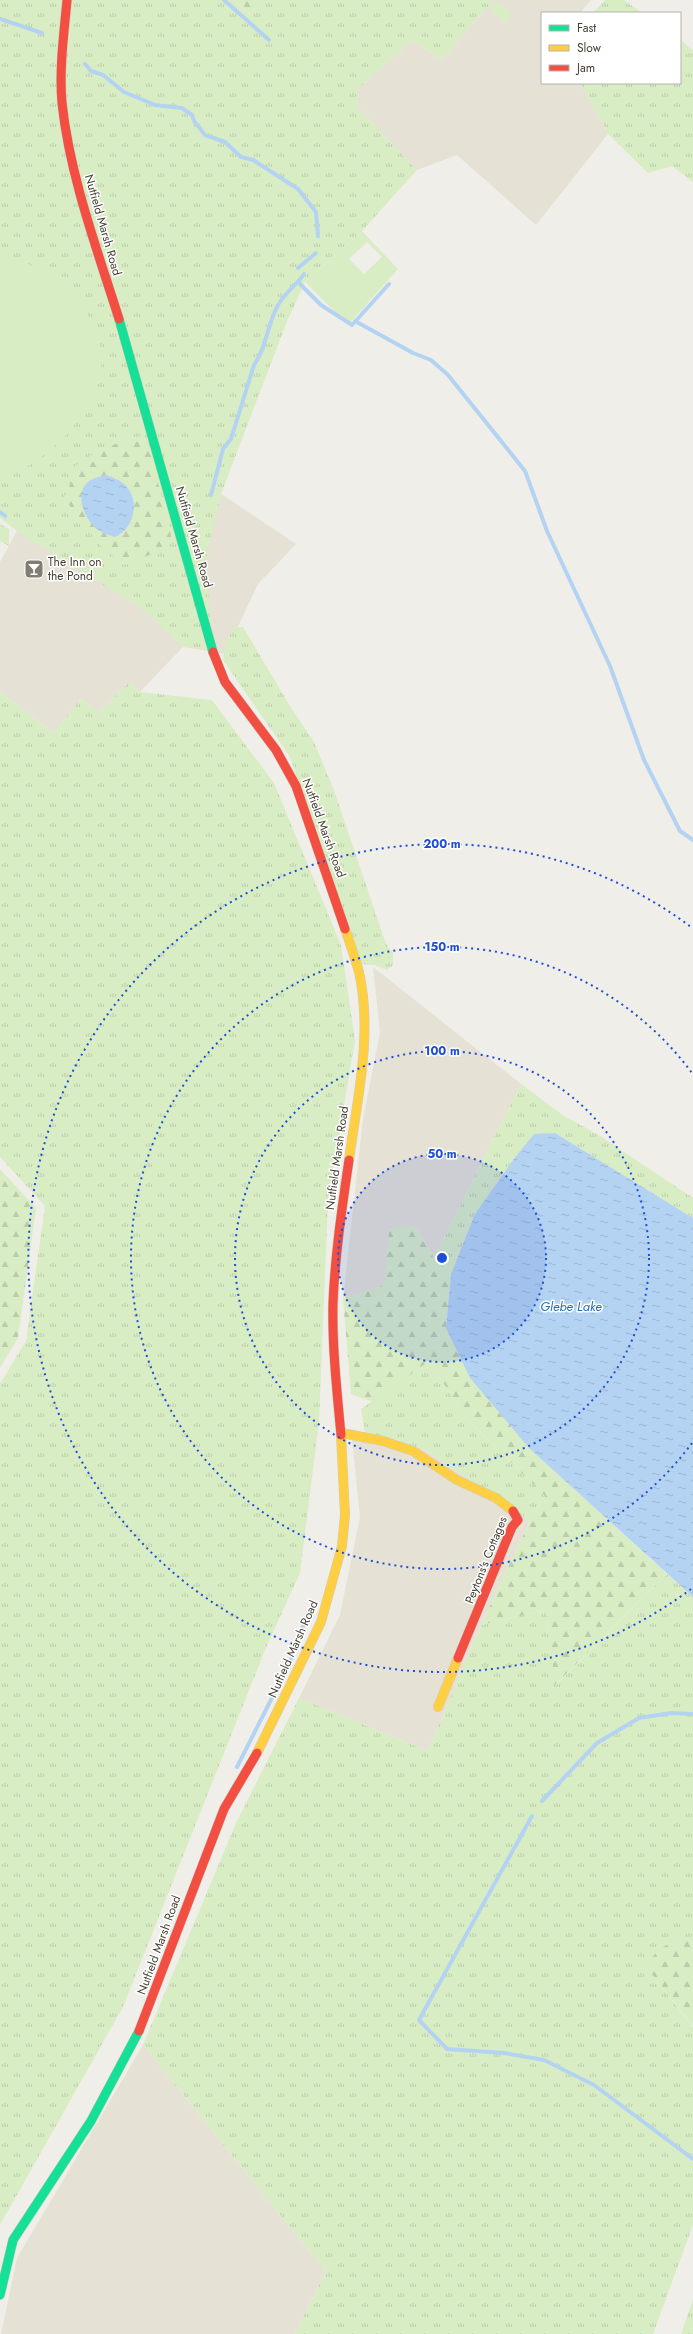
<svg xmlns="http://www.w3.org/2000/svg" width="693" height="2334" font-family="Jost,sans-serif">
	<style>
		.residential { fill: #e5e1d4 }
		.grass { fill: url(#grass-tufts) }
		.forest { fill: url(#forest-firs) }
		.garden { fill: #d9edc5; fill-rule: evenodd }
		.water { fill: url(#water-ripples) }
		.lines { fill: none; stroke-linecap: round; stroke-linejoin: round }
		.stream { stroke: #b4d3f2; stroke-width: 4 }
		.fast-casing { stroke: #d0ccbe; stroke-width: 10 }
		.slow-casing { stroke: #d0ccbe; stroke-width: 10 }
		.jam-casing { stroke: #d0ccbe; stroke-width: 10 }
		.fast { stroke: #16e098; stroke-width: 9 }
		.slow { stroke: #ffcf43; stroke-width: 9 }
		.jam { stroke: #f24e42; stroke-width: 9 }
		.ring { fill: none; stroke: #1d4ed8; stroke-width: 2; stroke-dasharray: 2 4 }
		.labels { text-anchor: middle; stroke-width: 3; stroke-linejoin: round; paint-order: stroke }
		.street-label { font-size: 12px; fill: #464033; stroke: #fff }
		.poi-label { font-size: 12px; fill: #464033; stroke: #fff; text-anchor: start }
		.water-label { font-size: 13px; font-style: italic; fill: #236cbb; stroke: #fff }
		.centre { fill: #1d4ed8; stroke: #fff; stroke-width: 2 }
		.ring-label { font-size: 12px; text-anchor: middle; font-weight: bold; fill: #1d4ed8; stroke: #fff; stroke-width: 3; stroke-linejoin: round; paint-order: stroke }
	</style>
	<defs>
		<pattern id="grass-tufts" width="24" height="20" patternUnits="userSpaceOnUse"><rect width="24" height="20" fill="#d9edc5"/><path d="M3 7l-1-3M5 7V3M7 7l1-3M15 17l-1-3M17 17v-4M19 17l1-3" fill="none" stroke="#bcccaa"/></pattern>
		<pattern id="forest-firs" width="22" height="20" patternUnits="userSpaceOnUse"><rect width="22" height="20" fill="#d9edc5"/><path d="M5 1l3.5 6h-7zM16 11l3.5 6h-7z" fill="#bcccaa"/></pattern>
		<pattern id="water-ripples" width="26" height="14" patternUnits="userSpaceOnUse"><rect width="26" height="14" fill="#b4d3f2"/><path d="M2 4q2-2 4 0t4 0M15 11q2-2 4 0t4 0" fill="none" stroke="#9cb6d0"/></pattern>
	</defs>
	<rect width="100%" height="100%" fill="#f0eee8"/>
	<path class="residential" d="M 494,0 L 591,0 L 580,13 L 542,13 L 542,83 L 580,83 L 608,134 L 536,225 L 457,155 L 417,170 L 359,109 L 356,91 L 412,40 L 441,60 Z
		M 221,494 L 296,544 L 258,584 L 225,654 L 183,647 L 140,692 L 128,683 L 98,713 L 81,698 L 54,733 L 0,692 L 0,562 L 17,531 L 63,497 L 194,552 Z
		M 373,967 L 521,1084 L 434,1258 L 415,1226 L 385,1285 L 343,1299 L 363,1119 L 380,1032 Z
		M 351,1429 L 426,1450 L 530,1521 L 481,1625 L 428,1751 L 299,1698 L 340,1615 L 360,1517 Z
		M 143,2045 L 326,2272 L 294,2334 L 1,2334 L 17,2258 Z"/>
	<path class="grass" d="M 0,0 L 233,0 L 250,14 L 259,0 L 494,0 L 441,60 L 412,40 L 356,91 L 359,109 L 417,170 L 362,231 L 305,282 L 286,324 L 221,494 L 206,559 L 212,649 L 183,647 L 142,609 L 17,531 L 0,518 Z
		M 605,0 L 624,0 L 642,13 L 593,13 Z
		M 680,40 L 693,50 L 693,182 L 672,166 L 648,173 L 608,134 L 580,83 L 680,83 Z
		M 0,524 L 9,529 L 9,546 L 0,541 Z
		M 234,627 L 243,627 L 290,706 L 314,742 L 334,790 L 386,944 L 393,953 L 393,965 L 387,970 L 374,965 L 360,964 L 290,757 L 223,660 L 224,646 Z
		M 128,683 L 140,692 L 212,700 L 274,783 L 341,945 L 355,1040 L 328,1201 L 319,1422 L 300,1573 L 265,1650 L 123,2007 L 0,2225 L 0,1384 L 26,1341 L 45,1206 L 0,1157 L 0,692 L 54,733 L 81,698 L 98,713 Z
		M 521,1084 L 564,1116 L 597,1134 L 693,1198 L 693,1218 L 555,1133 L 475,1214 L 451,1274 L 434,1258 Z
		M 429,1361 L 466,1418 L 545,1496 L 530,1521 L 426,1450 L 365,1433 L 361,1409 Z
		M 667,1574 L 693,1597 L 693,1946 L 690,1942 L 647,1968 L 693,2027 L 693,2225 L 653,2334 L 294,2334 L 326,2272 L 143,2045 L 236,1823 L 299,1698 L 428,1751 L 481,1625 L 546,1610 L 556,1685 Z
		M 693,2299 L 693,2334 L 681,2334 Z"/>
	<path class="forest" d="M 233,0 L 259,0 L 251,14 Z
		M 146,434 L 171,536 L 168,548 L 123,565 L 100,545 L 63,497 L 69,491 L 71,469 L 101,449 Z
		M 0,1169 L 36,1208 L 18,1338 L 0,1368 Z
		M 415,1226 L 434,1258 L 451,1274 L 446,1328 L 530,1449 L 667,1574 L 555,1685 L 546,1610 L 481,1625 L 530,1521 L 545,1496 L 466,1418 L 429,1361 L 373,1402 L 351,1394 L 343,1299 L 385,1285 L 389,1229 Z
		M 680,1939 L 690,1942 L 693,1946 L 693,2026 L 647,1968 C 650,1955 667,1942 680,1939 Z"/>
	<path class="garden" d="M 498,1 L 512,15 L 505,23 L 490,9 Z
		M 362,231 L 398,269 L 348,325 L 305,282 ZM 367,242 L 382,257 L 364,274 L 349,259 Z
		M 0,259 C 21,258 45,270 61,283 C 78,298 95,321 100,344 C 109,386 74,435 41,457 C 28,466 16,476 0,474 Z"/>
	<path class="water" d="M 106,475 C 112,477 120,480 125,485 C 141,500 134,529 115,537 C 110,535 105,534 100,531 C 86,523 73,495 88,482 C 92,478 100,477 106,475 Z
		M 555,1133 L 693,1218 L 693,1597 L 530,1449 L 470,1378 L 446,1328 L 451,1274 L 475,1214 L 516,1156 L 534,1134 Z"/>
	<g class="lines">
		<path class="stream" d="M 224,0 L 269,40
			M 0,19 L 42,33
			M 85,64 L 91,71 L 103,75 L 124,92 L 155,105 L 182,108 L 192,115 L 194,121 L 205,135 L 225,142 L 241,157 L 253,160 L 298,189 L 316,212 L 318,236
			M 298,268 L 316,253
			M 298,282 L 321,305 L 352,325 L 389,284
			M 355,321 L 413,353 L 431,360 L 448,375 L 525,471 L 547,531 L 610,666 L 644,760 L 680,831 L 693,840
			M 211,495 L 223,449 L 231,439 L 254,365 C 266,349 267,326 277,307 C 283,294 296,286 304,274
			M 0,512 L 5,516
			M 288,1667 L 308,1613
			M 237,1767 L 281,1680
			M 542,1801 L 597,1743 L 639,1718 L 671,1713 L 693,1714
			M 532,1816 L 419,2020 L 447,2049 L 504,2053 L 544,2060 L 594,2085 L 693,2159"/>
		<g class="fast-casing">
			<path id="fast" d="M 119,319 L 213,652
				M 0,2295 L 13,2240 L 91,2121 L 139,2031"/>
		</g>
		<g class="slow-casing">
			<path id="slow" d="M 345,929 C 350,943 355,958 359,972 C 373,1034 357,1100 349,1160
				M 342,1433 L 383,1441 L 413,1451 L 457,1480 L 496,1498 L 513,1511
				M 438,1707 L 458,1658
				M 257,1753 L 321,1622 L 342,1546 L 345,1515 L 341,1435"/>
		</g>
		<g class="jam-casing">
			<path id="jam" d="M 67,0 C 64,33 59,69 62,103 C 70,177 97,249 119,319
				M 213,652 L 225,682 L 276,750 L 296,786 L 345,929
				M 341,1435 C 337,1391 332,1347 333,1303 C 335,1255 342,1208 349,1160
				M 458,1658 L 512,1527 L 518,1520 L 513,1511
				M 139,2031 L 224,1809 L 257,1753"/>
		</g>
		<use href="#fast" class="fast"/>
		<use href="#slow" class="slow"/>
		<use href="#jam" class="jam"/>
	</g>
	<circle cx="442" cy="1258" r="104" fill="#1d4ed8" fill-opacity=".12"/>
	<g class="ring">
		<circle cx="442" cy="1258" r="104"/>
		<circle cx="442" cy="1258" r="207"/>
		<path d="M692 1443A311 311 0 1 1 692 1073"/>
		<path d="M691 1589A414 414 0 1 1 691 927"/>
	</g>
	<defs>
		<g id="bar-square" transform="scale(1)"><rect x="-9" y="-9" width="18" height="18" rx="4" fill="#827d72" stroke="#fff"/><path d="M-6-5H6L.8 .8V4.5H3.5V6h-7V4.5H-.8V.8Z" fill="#fff"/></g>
	</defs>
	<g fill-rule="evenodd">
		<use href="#bar-square" x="34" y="569"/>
	</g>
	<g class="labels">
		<g class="street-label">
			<text transform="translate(103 225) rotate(74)" y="4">Nutfield Marsh Road</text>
			<text transform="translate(194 537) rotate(74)" y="4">Nutfield Marsh Road</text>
			<text transform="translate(324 828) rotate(70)" y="4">Nutfield Marsh Road</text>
			<text transform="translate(337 1158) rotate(-82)" y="4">Nutfield Marsh Road</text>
			<text transform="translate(486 1560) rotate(-68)" y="4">Peytons's Cottages</text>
			<text transform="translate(293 1649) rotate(-66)" y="4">Nutfield Marsh Road</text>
			<text transform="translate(159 1945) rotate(-70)" y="4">Nutfield Marsh Road</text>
		</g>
		<g class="poi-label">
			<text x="48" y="566">The Inn on<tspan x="48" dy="14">the Pond</tspan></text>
		</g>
		<g class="water-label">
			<text x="571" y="1311">Glebe Lake</text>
		</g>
	</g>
	<circle cx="442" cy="1258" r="6" class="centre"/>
	<g class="ring-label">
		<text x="442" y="848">200 m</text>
		<text x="442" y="951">150 m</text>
		<text x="442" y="1055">100 m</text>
		<text x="442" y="1158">50 m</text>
	</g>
	<rect x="541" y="12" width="140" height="72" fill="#ffffff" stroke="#b5b3ad"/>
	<rect x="549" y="25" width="20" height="6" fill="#16e098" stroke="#b5b3ad"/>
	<text x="577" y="32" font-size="12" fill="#464033">Fast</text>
	<rect x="549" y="45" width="20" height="6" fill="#ffcf43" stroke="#b5b3ad"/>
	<text x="577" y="52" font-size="12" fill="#464033">Slow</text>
	<rect x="549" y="65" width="20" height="6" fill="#f24e42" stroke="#b5b3ad"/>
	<text x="577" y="72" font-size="12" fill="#464033">Jam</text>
</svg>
